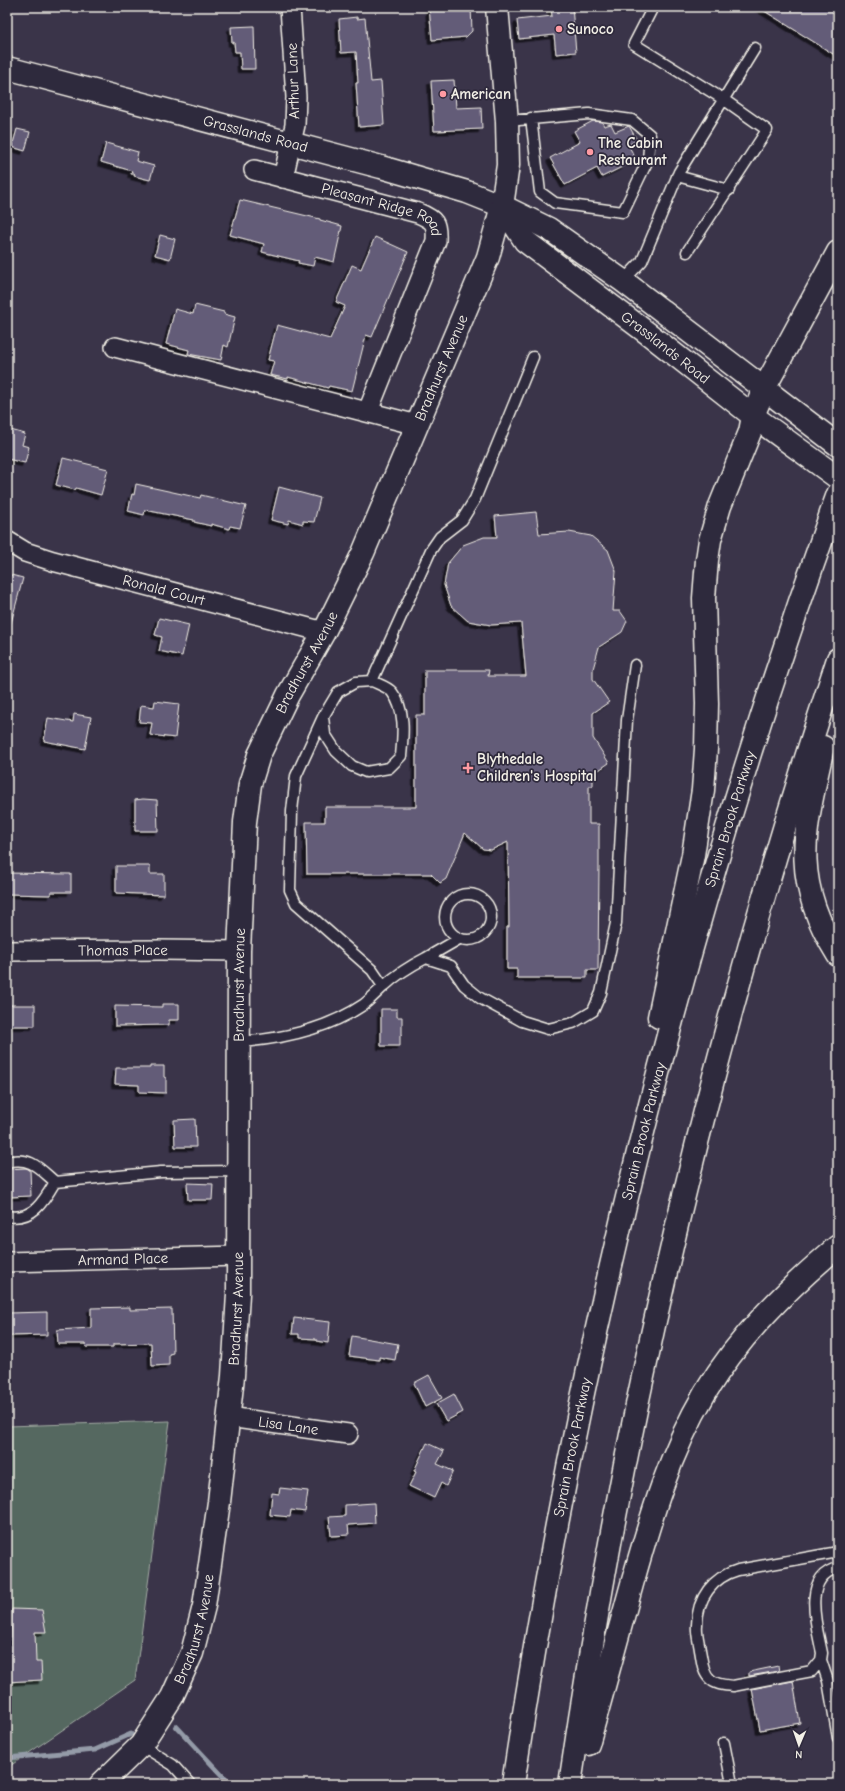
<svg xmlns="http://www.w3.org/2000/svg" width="845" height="1791" font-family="'Comic Neue',sans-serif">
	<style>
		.green { fill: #546861; stroke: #a4aca4 }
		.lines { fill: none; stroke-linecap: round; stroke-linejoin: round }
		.stream { stroke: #949ba8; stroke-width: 5 }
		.building { fill: #645b78; stroke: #f4f1e8; filter: url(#shadow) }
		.service-casing { stroke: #f4f1e8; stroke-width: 13 }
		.minor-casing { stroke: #f4f1e8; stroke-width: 22 }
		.secondary-casing { stroke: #f4f1e8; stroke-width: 25 }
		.motorway-casing { stroke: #f4f1e8; stroke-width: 25 }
		.service { stroke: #2f2a3d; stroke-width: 10 }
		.minor { stroke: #2f2a3d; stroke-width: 19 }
		.secondary { stroke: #2f2a3d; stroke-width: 22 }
		.motorway { stroke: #2f2a3d; stroke-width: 22 }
		.poi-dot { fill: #ff9aa2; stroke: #2f2a3d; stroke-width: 1.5 }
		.labels { text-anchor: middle; stroke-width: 3.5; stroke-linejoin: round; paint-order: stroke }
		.poi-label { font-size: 15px; font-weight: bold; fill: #f4f1e8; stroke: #2f2a3d; text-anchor: start }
		.street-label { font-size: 15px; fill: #f4f1e8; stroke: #2f2a3d }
	</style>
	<defs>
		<filter id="shadow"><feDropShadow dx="-3.5" dy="3.5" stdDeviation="0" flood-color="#0009"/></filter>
	</defs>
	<rect width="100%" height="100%" fill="#3a3449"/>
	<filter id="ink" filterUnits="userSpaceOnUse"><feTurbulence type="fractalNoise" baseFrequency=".025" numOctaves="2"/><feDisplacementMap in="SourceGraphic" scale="8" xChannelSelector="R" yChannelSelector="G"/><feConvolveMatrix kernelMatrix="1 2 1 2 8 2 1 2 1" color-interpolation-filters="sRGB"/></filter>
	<g filter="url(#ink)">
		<path class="green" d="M 170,1421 L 135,1680 L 7,1768 L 7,1426 Z"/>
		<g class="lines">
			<path class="stream" d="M 176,1726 L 230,1784
				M 7,1758 L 95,1750 L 131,1734"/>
		</g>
		<path class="building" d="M 429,7 L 471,7 L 472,31 L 466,37 L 432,40 Z
			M 551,7 L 572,7 L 576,52 L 556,54 L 554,35 L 519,39 L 517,20 L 552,16 Z
			M 758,7 L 838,7 L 838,57 Z
			M 357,17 L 357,19 L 365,18 L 371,82 L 381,81 L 384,125 L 359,127 L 356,83 L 358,83 L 356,52 L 341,53 L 339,19 Z
			M 254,26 L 255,69 L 241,69 L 240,52 L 235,52 L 234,42 L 232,43 L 231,27 Z
			M 454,80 L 456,108 L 481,107 L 482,129 L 434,131 L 431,81 Z
			M 593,121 L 602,122 L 604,126 L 611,124 L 615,132 L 629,126 L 637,140 L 628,145 L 635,157 L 624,163 L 626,165 L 602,177 L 597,168 L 565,185 L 550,158 L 580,142 L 574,131 Z
			M 17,129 L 30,132 L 25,151 L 12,147 Z
			M 106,143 L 138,152 L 136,161 L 154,166 L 150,180 L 134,176 L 135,174 L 131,174 L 132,171 L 101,162 Z
			M 240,200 L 320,219 L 320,220 L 342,226 L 334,262 L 315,257 L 313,266 L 298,263 L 299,261 L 262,252 L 264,244 L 230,235 Z
			M 160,235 L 175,239 L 170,259 L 155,255 Z
			M 375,237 L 408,252 L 372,337 L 366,335 L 352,391 L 329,386 L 328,388 L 288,377 L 288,379 L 270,375 L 274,361 L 268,360 L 277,325 L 330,339 L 345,306 L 336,302 L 352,265 L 361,269 Z
			M 195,305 L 224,312 L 224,314 L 235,317 L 228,347 L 224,345 L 221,360 L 188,354 L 189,350 L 166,344 L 175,309 L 193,314 Z
			M 7,429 L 25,434 L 22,445 L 29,447 L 25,463 L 7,459 Z
			M 63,458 L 108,469 L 101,495 L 76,488 L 75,490 L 56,485 Z
			M 136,484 L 200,498 L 201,495 L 246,506 L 240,528 L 230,526 L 229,529 L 211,524 L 211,526 L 194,522 L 194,520 L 145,510 L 144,515 L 128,511 L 132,494 L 134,495 Z
			M 279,487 L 320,498 L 314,522 L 303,521 L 303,524 L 289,520 L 288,524 L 271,520 Z
			M 536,512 L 539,534 L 569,532 L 591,536 L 608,550 L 616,571 L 613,611 L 620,611 L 627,621 L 622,632 L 599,647 L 593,669 L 593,679 L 609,702 L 593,713 L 593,738 L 609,763 L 593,774 L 593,786 L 589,786 L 589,824 L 599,824 L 599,866 L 598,970 L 587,970 L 587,978 L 517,978 L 517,969 L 507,969 L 507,927 L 509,927 L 508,842 L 491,850 L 483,849 L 465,833 L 446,879 L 440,883 L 431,874 L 307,874 L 306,822 L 325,822 L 325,807 L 416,807 L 416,715 L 425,715 L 425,670 L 489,670 L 488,676 L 526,676 L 521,623 L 491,625 L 468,621 L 451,606 L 444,585 L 448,563 L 463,545 L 484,537 L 497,537 L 495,516 Z
			M 7,574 L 23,578 L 11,623 L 7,622 Z
			M 159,618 L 189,625 L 182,656 L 159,651 L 162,637 L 155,635 Z
			M 155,701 L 179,704 L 175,738 L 150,735 L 152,723 L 139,722 L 141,705 L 154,707 Z
			M 74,714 L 91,717 L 85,749 L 44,741 L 48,718 L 73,722 Z
			M 143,799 L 157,800 L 158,831 L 135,831 L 135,800 Z
			M 116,866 L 150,866 L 150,874 L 164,874 L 164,895 L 116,893 Z
			M 7,873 L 71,874 L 71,892 L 51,892 L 51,895 L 7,894 Z
			M 162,1004 L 179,1004 L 179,1020 L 169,1020 L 169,1025 L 115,1026 L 115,1006 L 162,1007 Z
			M 7,1005 L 35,1005 L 35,1026 L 7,1026 Z
			M 381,1009 L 397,1009 L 397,1017 L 402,1017 L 402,1035 L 400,1035 L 400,1046 L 381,1046 Z
			M 150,1066 L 164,1066 L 164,1077 L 166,1078 L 166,1093 L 139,1092 L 139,1085 L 115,1084 L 116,1068 L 150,1068 Z
			M 195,1119 L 196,1147 L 175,1147 L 174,1120 Z
			M 26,1168 L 30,1170 L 31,1196 L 9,1197 L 8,1169 Z
			M 187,1183 L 213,1184 L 212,1200 L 188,1200 Z
			M 130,1307 L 130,1310 L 172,1309 L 173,1353 L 169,1354 L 169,1365 L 152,1366 L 151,1343 L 113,1344 L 113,1347 L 86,1347 L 85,1344 L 58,1344 L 57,1330 L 91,1328 L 91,1308 Z
			M 47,1312 L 47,1335 L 9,1336 L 9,1313 Z
			M 294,1318 L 330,1322 L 328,1343 L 316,1341 L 316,1339 L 299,1338 L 299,1334 L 292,1334 Z
			M 352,1336 L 398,1344 L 395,1360 L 379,1357 L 379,1360 L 349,1356 Z
			M 429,1375 L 442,1398 L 425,1407 L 414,1383 Z
			M 454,1394 L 463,1412 L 446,1421 L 436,1404 Z
			M 427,1443 L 444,1451 L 437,1464 L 453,1471 L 446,1486 L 441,1483 L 434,1498 L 409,1486 L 416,1472 L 414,1471 Z
			M 280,1488 L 308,1491 L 305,1512 L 291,1510 L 290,1517 L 270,1515 L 272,1493 L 279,1494 Z
			M 374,1503 L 375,1523 L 348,1525 L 349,1535 L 331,1536 L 329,1517 L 345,1516 L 345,1505 Z
			M 12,1609 L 42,1610 L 46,1632 L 35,1632 L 36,1662 L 41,1662 L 42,1680 L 7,1682 L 7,1652 L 10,1651 Z
			M 778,1666 L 779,1671 L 749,1676 L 749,1672 Z
			M 793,1681 L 800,1723 L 760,1730 L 752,1689 Z"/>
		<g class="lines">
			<g class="service-casing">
				<path id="service" d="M 653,7 L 634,44 L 723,99 L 767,130 L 687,252
					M 507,121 L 589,114 L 632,120 L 650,135 L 648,160 L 623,212 L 555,203 L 540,192 L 531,118
					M 677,176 L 729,190
					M 623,281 L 642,261 L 679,172 L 755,48
					M 323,717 L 325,734 L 336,751 L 352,766 L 366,772 L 389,768 L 401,756 C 403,735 406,710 392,692 C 388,687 378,684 372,681
					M445 917a23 23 0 1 1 46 0a23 23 0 1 1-46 0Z
					M 426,958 L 459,939
					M 383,986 L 372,970 L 296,903 L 290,890 L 292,811 L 296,776 L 323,717 L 338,692 L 356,682 L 372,681 L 431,550 L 440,537 L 462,520 L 475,499 L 533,357
					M 239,1042 C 282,1039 326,1030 363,1005 C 370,1000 376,993 383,987 C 396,975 410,966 426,958 L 451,966 L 464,985 L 480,998 L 522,1021 L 548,1029 L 573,1023 L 593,1011 L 601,993 L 616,923 L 627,720 L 635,665
					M 7,1162 C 30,1156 39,1168 55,1182 L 161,1172 L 239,1171
					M 7,1216 C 33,1221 44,1201 55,1182
					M 838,1552 L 738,1570 C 713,1577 697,1598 697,1625 C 696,1633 699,1642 700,1650 C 702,1659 702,1672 710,1679 C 716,1685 725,1685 733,1686 L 812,1671 L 821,1660 L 822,1653 C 817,1628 801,1576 838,1568
					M 821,1660 L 828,1681 L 838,1738
					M 724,1743 L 732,1784
					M 141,1745 L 173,1765 L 190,1784"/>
			</g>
			<g class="minor-casing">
				<g id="minor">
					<path id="s1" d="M 254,170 L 418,213 C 435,220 437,223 436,241 L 368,411"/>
					<path d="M 283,178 L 295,125 L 296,97 L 290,7"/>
					<path d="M 115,347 L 417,425"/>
					<path id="s2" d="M 7,541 L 25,552 L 53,561 L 324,632"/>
					<path id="s3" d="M 7,951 L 160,950 L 239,951"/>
					<path id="s4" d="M 7,1262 L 239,1256"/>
					<path id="s5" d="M 229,1417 L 348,1434"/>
				</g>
			</g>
			<g class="secondary-casing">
				<g id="secondary">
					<path id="s6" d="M 7,68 L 381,167 L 467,192 L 502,206 L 549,229 L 623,281 L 838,445"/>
					<path id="s7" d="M 502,206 L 525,241 L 650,335 L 753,416 L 838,478"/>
					<path id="s8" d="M 101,1784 L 141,1745 L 172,1697 L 192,1653 L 204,1606 L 219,1502 L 233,1376 L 238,1294 L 239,951 L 245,822 L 250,784 L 259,755 L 288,695 L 324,632 L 363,553 L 488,257 L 502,206 L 508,165 L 507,121 L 497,7"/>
				</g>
			</g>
			<g class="motorway-casing">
				<g id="motorway">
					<path d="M 823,747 C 805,829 789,878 838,955"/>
					<path d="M 659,1017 L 693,855 L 703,790 L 706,749 L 707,704 L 704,598 L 707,560 L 710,540 L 720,506 L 750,432 L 753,416 L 764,389 L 838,252"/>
					<path d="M 588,1744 C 603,1691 617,1638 632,1584 C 651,1517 669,1454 705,1393 C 740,1335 787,1289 838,1246"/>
					<path id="s9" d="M 513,1784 C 579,1345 686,912 838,494"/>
					<path d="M 570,1784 C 626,1402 716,1025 838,659"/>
				</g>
			</g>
			<use href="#service" class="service"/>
			<use href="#minor" class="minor"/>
			<use href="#secondary" class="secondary"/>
			<use href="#motorway" class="motorway"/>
		</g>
	</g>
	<g class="poi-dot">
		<circle cx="559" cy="29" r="4"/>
		<circle cx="443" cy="94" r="4"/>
		<circle cx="590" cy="152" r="4"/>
		<path d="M466 762h4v4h4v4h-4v4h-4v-4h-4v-4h4z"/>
	</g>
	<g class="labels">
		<g class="poi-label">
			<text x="567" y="34">Sunoco</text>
			<text x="451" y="99">American</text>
			<text x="598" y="148">The Cabin<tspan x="598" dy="17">Restaurant</tspan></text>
			<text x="477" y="764">Blythedale<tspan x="477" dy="17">Children's Hospital</tspan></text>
		</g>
		<g class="street-label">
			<text transform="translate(293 81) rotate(-92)" y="5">Arthur Lane</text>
			<text dy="5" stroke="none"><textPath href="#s6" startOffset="257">Grasslands Road</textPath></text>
			<text dy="5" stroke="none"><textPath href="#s1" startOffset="136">Pleasant Ridge Road</textPath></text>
			<text dy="5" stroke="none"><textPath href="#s7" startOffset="218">Grasslands Road</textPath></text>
			<text dy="5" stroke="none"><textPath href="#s8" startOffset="1493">Bradhurst Avenue</textPath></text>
			<text dy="5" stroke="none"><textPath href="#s2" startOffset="165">Ronald Court</textPath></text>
			<text dy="5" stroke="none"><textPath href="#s8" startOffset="1169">Bradhurst Avenue</textPath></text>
			<text dy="5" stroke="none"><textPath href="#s9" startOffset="990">Sprain Brook Parkway</textPath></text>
			<text dy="5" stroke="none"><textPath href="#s3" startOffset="116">Thomas Place</textPath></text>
			<text dy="5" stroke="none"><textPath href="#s8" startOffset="833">Bradhurst Avenue</textPath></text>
			<text dy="5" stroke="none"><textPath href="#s9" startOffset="666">Sprain Brook Parkway</textPath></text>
			<text dy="5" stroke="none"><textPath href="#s4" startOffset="116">Armand Place</textPath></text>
			<text dy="5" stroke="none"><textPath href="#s8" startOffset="509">Bradhurst Avenue</textPath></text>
			<text dy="5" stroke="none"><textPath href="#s5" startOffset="60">Lisa Lane</textPath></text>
			<text dy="5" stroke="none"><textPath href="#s9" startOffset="342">Sprain Brook Parkway</textPath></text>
			<text dy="5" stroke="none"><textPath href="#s8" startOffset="185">Bradhurst Avenue</textPath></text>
		</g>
	</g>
	<rect width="845" height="1791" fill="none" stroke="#2f2a3d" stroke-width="24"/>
	<rect x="12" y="12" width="821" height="1767" fill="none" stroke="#f4f1e8" stroke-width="1.5" filter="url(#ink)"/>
	<g transform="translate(799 1745) rotate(182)" stroke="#2f2a3d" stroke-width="3" paint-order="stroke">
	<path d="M0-3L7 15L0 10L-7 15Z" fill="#f4f1e8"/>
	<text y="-6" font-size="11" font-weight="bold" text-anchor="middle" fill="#f4f1e8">N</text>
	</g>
</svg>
